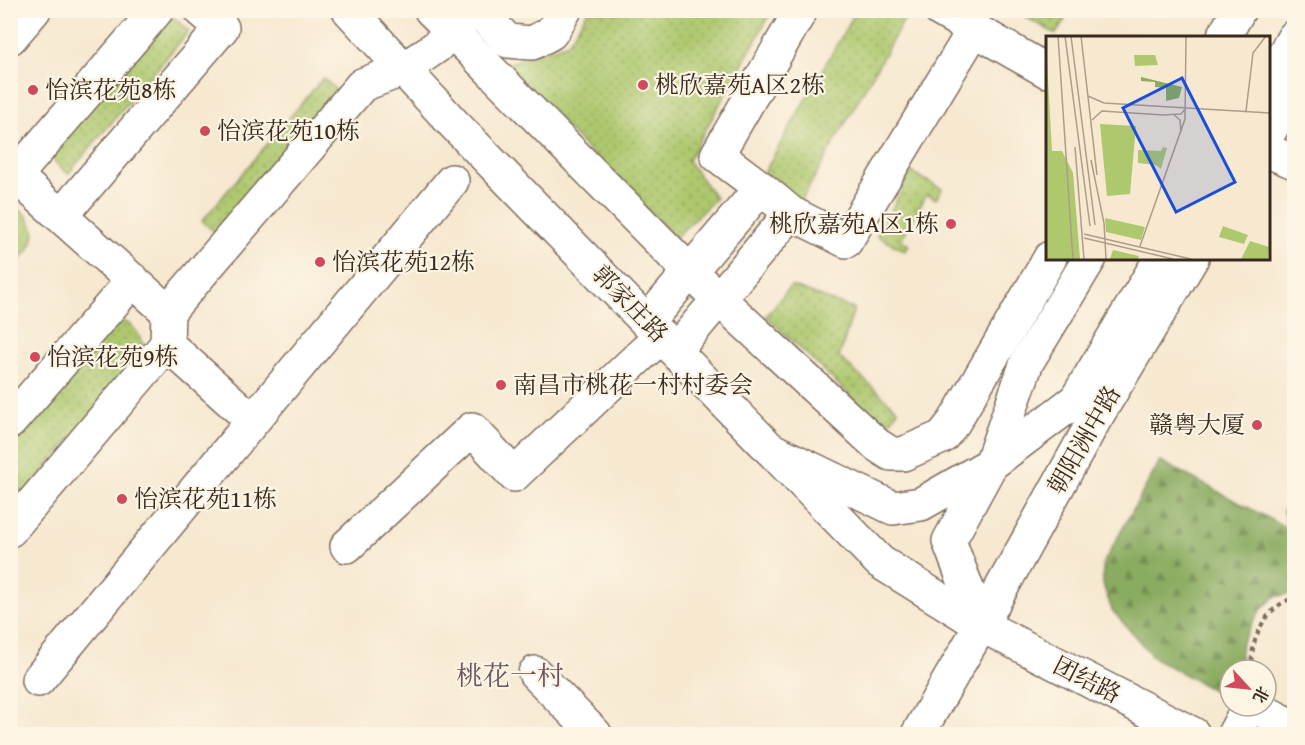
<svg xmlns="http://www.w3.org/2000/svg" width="1305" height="745" font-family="'Gentium Book Plus','Noto Serif SC',serif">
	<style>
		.grass { fill: url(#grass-dots); stroke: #747946; stroke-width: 1.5 }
		.forest { fill: url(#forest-firs); stroke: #626b40; stroke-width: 1.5 }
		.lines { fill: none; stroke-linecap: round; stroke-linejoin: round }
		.minor-casing { stroke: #7d6c5c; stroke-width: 36 }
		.major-casing { stroke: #7d6c5c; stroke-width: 36 }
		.path { stroke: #7d6c5c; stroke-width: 4; stroke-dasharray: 4.5 4.5; stroke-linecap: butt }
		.minor { stroke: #fff; stroke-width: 33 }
		.major { stroke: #fff; stroke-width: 33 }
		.poi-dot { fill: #d1495b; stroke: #fcf5e5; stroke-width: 2 }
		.labels { text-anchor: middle; stroke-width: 4.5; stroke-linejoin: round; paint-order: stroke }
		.poi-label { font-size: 24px; fill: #3b2a1e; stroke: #fcf5e5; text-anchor: start }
		.street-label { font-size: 24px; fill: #3b2a1e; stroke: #fcf5e5 }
		.quarter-label { font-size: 27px; fill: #6e545e; stroke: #fcf5e5 }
		.inset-road { fill: none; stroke: #ac9c89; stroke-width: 1.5 }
		.view { fill: #1d4ed8; fill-opacity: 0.15; stroke: #1d4ed8; stroke-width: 3 }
		.inset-edge { fill: none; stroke: #3b2a1e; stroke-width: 3 }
	</style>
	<defs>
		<pattern id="grass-dots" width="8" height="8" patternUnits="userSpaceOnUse" patternTransform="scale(1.5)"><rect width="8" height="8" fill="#aec86e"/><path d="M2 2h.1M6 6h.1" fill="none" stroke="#8fa35a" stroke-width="1.8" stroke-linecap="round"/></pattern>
		<pattern id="forest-firs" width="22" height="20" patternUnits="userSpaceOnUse" patternTransform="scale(1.5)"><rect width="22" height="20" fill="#8aac61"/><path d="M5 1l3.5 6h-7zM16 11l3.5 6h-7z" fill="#728c4f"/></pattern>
	</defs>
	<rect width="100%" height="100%" fill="#fcf5e5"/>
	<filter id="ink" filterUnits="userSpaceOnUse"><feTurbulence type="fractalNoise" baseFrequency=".0167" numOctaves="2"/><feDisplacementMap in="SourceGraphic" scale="12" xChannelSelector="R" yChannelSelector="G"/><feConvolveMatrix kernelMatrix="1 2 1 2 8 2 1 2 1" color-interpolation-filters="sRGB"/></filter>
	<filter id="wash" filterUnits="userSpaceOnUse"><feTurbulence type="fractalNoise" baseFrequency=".008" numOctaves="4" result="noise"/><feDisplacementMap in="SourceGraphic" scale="24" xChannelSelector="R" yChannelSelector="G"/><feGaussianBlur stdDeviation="1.35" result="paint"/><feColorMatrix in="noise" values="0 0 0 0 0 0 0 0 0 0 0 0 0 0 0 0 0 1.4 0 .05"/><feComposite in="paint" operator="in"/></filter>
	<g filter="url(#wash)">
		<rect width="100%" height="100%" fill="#f7e8d0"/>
		<path class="grass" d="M 588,11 L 772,11 L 688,161 L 716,198 L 675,238 L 504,65 L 568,43 Z
			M 856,11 L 909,11 L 801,201 L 761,178 Z
			M 1015,11 L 1070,11 L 1056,34 Z
			M 171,15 L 189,31 L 68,174 L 49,157 Z
			M 323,78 L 342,95 L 220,237 L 202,221 Z
			M 911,172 L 942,189 L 936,199 L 927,194 L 901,240 L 909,245 L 905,251 L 877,236 Z
			M 11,208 C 25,209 30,220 35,233 L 29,249 L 11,271 Z
			M 791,286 L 854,309 L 839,357 L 898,410 L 885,429 L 766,316 Z
			M 112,320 C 130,320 136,328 143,344 L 135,361 L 11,511 L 11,427 Z"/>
		<path class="forest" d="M 1160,461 L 1291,530 L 1283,511 L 1294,494 L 1294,593 L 1274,597 L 1259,612 L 1242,642 L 1239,670 L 1230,670 L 1230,680 L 1218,693 L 1154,658 L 1112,610 L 1103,584 L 1103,564 Z"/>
	</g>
	<g filter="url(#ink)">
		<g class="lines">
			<g class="minor-casing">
				<path id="minor" d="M 349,10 L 452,122 L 880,562 L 981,625 L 1193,734
					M 431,10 L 690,272 L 877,445 L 891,454 L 903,454 L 942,437 L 954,422 L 1050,258
					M 478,10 L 508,41 L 532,43 L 551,33 L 565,10
					M 940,10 L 1047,71
					M 10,38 L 34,10
					M 1268,151 L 1294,162
					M 10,171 L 168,312
					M 10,182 L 157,10
					M 761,188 L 717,155 L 801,10
					M 791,213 L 846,241 L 974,30
					M 61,216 L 222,28 L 201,10
					M 647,322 L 761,188 L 791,213 L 675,351
					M 167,344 L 253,421
					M 10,422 L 133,280
					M 10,530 L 167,344 L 168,312 L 362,85 L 404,69 L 436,47 L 472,10
					M 347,546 L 472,429 L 514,475 L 661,336
					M 535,673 L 595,734
					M 38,680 L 452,181
					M 1253,706 L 1294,727
					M 1234,734 L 1249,706"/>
			</g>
			<g class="major-casing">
				<path id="major" d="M 1223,38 L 1239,10
					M 1268,82 L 1294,37
					M 1268,134 L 1294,89
					M 770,449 L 893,508 L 921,504 L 991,464 L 1076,400 L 1161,258
					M 981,625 L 949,541 L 991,464 L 1027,362 L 1090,258
					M 918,734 L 981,625 L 1095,419 L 1192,258"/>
			</g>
			<path class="path" d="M 1252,670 C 1249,641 1265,606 1294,598"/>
			<use href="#minor" class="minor"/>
			<use href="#major" class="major"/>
		</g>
	</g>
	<g class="poi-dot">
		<circle cx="643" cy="85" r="6"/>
		<circle cx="33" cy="90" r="6"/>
		<circle cx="205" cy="131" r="6"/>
		<circle cx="951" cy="224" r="6"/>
		<circle cx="320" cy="262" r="6"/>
		<circle cx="35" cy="357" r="6"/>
		<circle cx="501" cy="385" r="6"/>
		<circle cx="1257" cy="425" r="6"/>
		<circle cx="122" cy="499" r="6"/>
	</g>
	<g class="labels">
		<g class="poi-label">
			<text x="655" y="93">桃欣嘉苑A区2栋</text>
			<text x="45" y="98">怡滨花苑8栋</text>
			<text x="217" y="139">怡滨花苑10栋</text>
			<text x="939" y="232" text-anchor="end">桃欣嘉苑A区1栋</text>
			<text x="332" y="270">怡滨花苑12栋</text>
			<text x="47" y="365">怡滨花苑9栋</text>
			<text x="513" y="393">南昌市桃花一村村委会</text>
			<text x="1245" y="433" text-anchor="end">赣粤大厦</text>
			<text x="134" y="507">怡滨花苑11栋</text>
		</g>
		<g class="street-label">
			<text transform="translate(630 304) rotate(46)" y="8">郭家庄路</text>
			<text transform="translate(1084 440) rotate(-60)" y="8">朝阳洲中路</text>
			<text transform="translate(1087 680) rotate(27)" y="8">团结路</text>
		</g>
		<g class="quarter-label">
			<text x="510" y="685">桃花一村</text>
		</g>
	</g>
	<g transform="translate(1046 36)">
		<rect width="224" height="224" fill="#f7e8d0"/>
		<path d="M 88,19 L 109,19 L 112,29 L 89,30 ZM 54,88 L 90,90 L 84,158 L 61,160 ZM 117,111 L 121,112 L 115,133 L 110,129 L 92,127 L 92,114 L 115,115 ZM 67,214 L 93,220 L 92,223 L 64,223 Z" fill="#aec86e"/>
		<path d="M 95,41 L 136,51 L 133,62 L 120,65 L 120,52 L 109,51 L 109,46 L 95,45 Z" fill="#8aac61"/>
		<path d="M 0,7 L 6,115 L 16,115 L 27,137 L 34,223 L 0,223 ZM 59,182 L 99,191 L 95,204 L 60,196 ZM 177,190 L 202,199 L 198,208 L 173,201 ZM 204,205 L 223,211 L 222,223 L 195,223 Z" fill="#aec86e"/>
		<path class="inset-road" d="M 12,0 L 27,223M 19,0 L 44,190M 25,0 L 49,189M 35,0 L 51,139M 42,60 L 58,67 L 224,77M 200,75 L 207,17 L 220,0M 127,78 L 134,84 L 135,96M 46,84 L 56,75 L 117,79 L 135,78 L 140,72M 29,111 L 38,223M 45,124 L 58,187 L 60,223M 38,198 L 145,223M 38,202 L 127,223M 94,210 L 139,83 L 140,0"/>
		<path class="view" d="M 136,42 L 189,146 L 130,176 L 77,72 Z"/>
		<rect width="224" height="224" class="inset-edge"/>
	</g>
	<rect width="1305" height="745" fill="none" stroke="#fcf5e5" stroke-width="36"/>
	<g transform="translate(1248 688) rotate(117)"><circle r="28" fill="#fcf5e5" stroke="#afa495" stroke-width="1.5"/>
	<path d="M0-4.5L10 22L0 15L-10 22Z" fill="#d1495b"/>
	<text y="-9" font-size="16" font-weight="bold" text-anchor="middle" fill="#3b2a1e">北</text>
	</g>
</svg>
